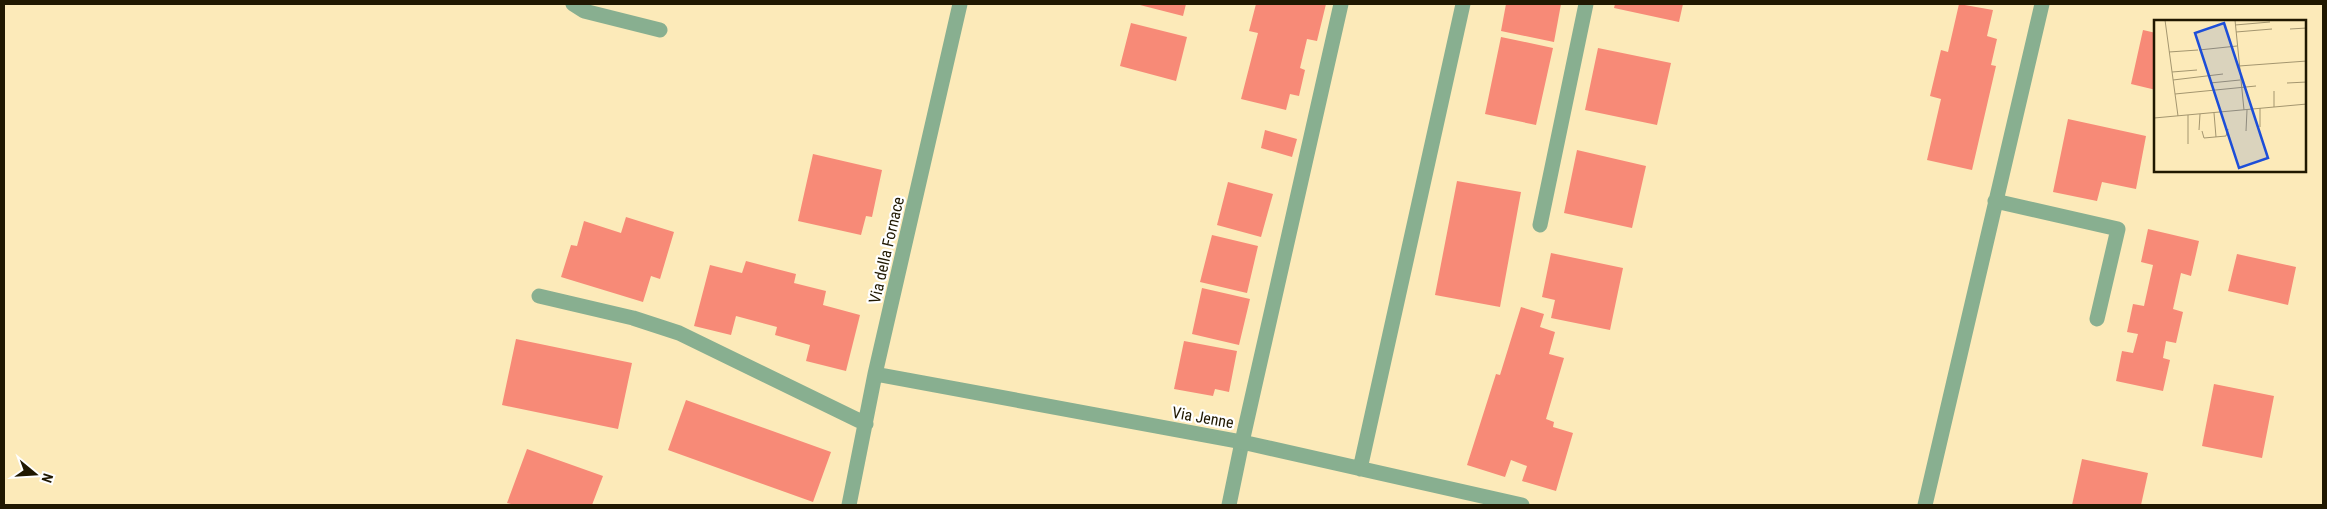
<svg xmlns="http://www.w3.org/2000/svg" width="2327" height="509" font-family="'Roboto Condensed',sans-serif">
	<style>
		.building { fill: #f78a77 }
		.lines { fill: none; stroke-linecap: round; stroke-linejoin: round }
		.lane { stroke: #88af90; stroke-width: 15 }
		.street { stroke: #88af90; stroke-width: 15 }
		.labels { text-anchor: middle; stroke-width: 4.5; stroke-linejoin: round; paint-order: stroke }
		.street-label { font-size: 16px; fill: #201801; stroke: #fff }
		.inset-road { fill: none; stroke: #a4966f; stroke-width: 1 }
		.view { fill: #1d4ed8; fill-opacity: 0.15; stroke: #1d4ed8; stroke-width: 2.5 }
		.inset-edge { fill: none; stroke: #201801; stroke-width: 2.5 }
	</style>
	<rect width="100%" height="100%" fill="#fceab9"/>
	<path class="building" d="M 1136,4 L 1186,4 L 1183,16 Z
		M 1256,4 L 1326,4 L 1317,41 L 1307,39 L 1300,68 L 1305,70 L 1299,96 L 1290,94 L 1286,110 L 1241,99 L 1258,33 L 1249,31 Z
		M 1506,4 L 1561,4 L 1554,42 L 1501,31 Z
		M 1615,4 L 1683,4 L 1679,22 L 1614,8 Z
		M 1959,4 L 1993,10 L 1987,36 L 1997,39 L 1991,65 L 1996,66 L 1972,170 L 1927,160 L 1941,99 L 1930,96 L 1941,50 L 1948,52 Z
		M 1131,23 L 1187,37 L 1176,81 L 1120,66 Z
		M 2143,30 L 2156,33 L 2156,90 L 2131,84 Z
		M 1501,37 L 1553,48 L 1536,125 L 1485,114 Z
		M 1598,48 L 1671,63 L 1657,125 L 1585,110 Z
		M 2068,119 L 2146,136 L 2136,189 L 2102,182 L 2097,201 L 2053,192 Z
		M 1265,130 L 1297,139 L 1292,157 L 1261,148 Z
		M 1577,150 L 1646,166 L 1632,228 L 1564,213 Z
		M 813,154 L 882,170 L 872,217 L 866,216 L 861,235 L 798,221 Z
		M 1457,181 L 1521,192 L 1500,307 L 1435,295 Z
		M 1228,182 L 1273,194 L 1261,237 L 1217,225 Z
		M 626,217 L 674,232 L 660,279 L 651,276 L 643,302 L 561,277 L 571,245 L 577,246 L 584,221 L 621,233 Z
		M 2148,229 L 2199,241 L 2191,276 L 2181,273 L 2173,309 L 2183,312 L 2176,343 L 2166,341 L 2163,358 L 2170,360 L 2163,391 L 2116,381 L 2122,351 L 2133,353 L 2138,334 L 2127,332 L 2133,304 L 2144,306 L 2153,265 L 2141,262 Z
		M 1212,235 L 1258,246 L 1247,293 L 1200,282 Z
		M 1551,253 L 1623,268 L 1610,330 L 1551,318 L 1555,300 L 1542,297 Z
		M 2237,254 L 2296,267 L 2288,305 L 2228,291 Z
		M 746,261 L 796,274 L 794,283 L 826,291 L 823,305 L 860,315 L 846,371 L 806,361 L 810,345 L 775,335 L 777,327 L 736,316 L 731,335 L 694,326 L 710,265 L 742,273 Z
		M 1202,288 L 1250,299 L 1239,345 L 1192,334 Z
		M 1521,307 L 1544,314 L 1540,327 L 1555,332 L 1549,354 L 1564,358 L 1546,419 L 1554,422 L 1553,427 L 1573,433 L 1556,491 L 1522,481 L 1527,466 L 1511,460 L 1505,477 L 1467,465 L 1496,374 L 1500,375 Z
		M 516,339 L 632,363 L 618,429 L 502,405 Z
		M 1184,341 L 1237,351 L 1229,392 L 1215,389 L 1213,396 L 1174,389 Z
		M 2214,384 L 2274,396 L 2262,458 L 2202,446 Z
		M 686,400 L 831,452 L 813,502 L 668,450 Z
		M 527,449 L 603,476 L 592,505 L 515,505 L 507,503 Z
		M 2082,459 L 2148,473 L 2141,505 L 2072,505 Z"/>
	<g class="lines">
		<path class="lane" d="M 1229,505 L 1242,442"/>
		<path class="street" d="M 573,4 L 584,11 L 660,30
			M 1995,201 L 2118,229 L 2097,319
			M 1540,225 L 1586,4
			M 539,296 L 633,318 L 679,333 L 866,424
			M 875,374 L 1242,442 L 1522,505
			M 1242,442 L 1341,4
			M 1360,469 L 1463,4
			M 849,505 L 875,374 L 960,4
			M 1925,505 L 2042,4"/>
	</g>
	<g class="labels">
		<g class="street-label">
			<text transform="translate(886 250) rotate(-77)" y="6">Via della Fornace</text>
			<text transform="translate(1203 417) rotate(10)" y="6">Via Jenne</text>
		</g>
	</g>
	<g transform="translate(2154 20)">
		<rect width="152" height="152" fill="#fceab9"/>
		<path class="inset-road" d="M 11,0 L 24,96M 81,0 L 90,90M 81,5 L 116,2M 136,9 L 153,8M 82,12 L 118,9M 45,30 L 83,26M 15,32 L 44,30M 85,46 L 153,41M 18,52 L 43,50M 19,60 L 69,54M 56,63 L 86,60M 133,63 L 153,62M 21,74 L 102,66M 120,87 L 120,71M 106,88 L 106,107M 60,93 L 62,117M 34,95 L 34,124M 0,98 L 153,84M 45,110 L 46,94M 48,111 L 50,118 L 72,116 L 74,109M 92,111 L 93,90"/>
		<path class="view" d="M 70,3 L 114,138 L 85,148 L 41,13 Z"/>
		<rect width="152" height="152" class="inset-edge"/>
	</g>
	<rect width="2327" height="509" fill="none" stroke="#201801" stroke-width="10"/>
	<g transform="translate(35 474) rotate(108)" stroke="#ffffff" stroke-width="4" paint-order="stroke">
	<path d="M0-4L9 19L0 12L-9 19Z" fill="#201801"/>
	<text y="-8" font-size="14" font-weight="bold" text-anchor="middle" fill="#201801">N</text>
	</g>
</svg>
